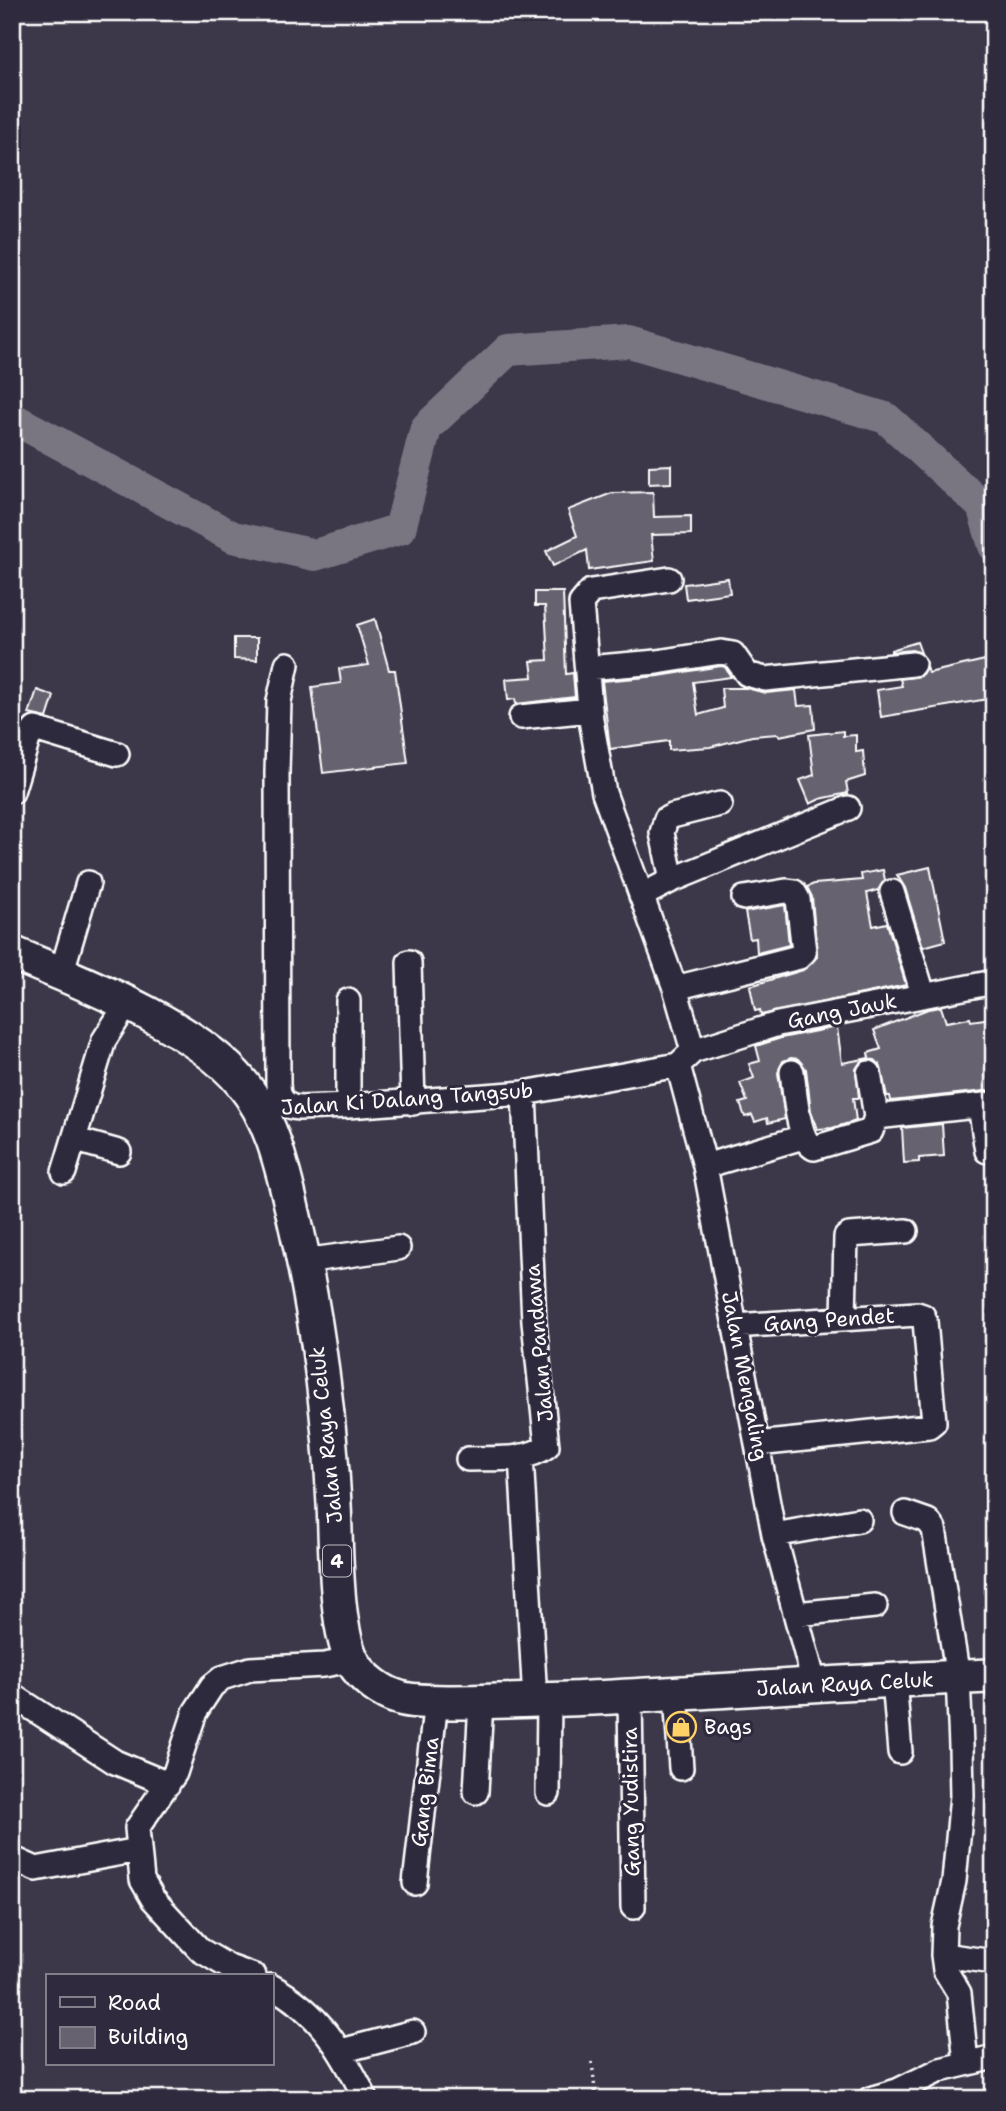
<svg xmlns="http://www.w3.org/2000/svg" width="1006" height="2111" font-family="'Shantell Sans',sans-serif">
	<style>
		.lines { fill: none; stroke-linecap: round; stroke-linejoin: round }
		.river { stroke: #797682; stroke-width: 32 }
		.building { fill: #666270; stroke: #fff; stroke-width: 2 }
		.minor-casing { stroke: #fff; stroke-width: 28 }
		.highway-casing { stroke: #fff; stroke-width: 38 }
		.path { stroke: #fff; stroke-width: 3.5; stroke-dasharray: 2 5; stroke-linecap: butt }
		.minor { stroke: #2f2a3d; stroke-width: 23 }
		.highway { stroke: #2f2a3d; stroke-width: 33 }
		.labels { text-anchor: middle; stroke-width: 6; stroke-linejoin: round; paint-order: stroke }
		.shield { fill: #2f2a3d; stroke: #c1bfc5; stroke-width: 2 }
		.shield-label { font-size: 19px; font-weight: bold; fill: #fff }
		.street-label { font-size: 21px; fill: #fff; stroke: #2f2a3d }
		.poi-label { font-size: 21px; fill: #fff; stroke: #2f2a3d; text-anchor: start }
	</style>
	<rect width="100%" height="100%" fill="#3c3749"/>
	<filter id="ink" filterUnits="userSpaceOnUse"><feTurbulence type="fractalNoise" baseFrequency=".0143" numOctaves="2"/><feDisplacementMap in="SourceGraphic" scale="14" xChannelSelector="R" yChannelSelector="G"/><feConvolveMatrix kernelMatrix="1 2 1 2 8 2 1 2 1" color-interpolation-filters="sRGB"/></filter>
	<g filter="url(#ink)">
		<g class="lines">
			<path class="river" d="M 12,418 L 233,537 L 315,555 L 400,529 L 426,428 L 508,350 L 629,342 L 886,418 L 982,506 L 994,546"/>
		</g>
		<path class="building" d="M 671,465 L 671,483 L 649,484 L 649,466 Z
			M 653,492 L 654,517 L 691,516 L 691,534 L 651,535 L 654,561 L 589,570 L 587,550 L 553,566 L 546,551 L 577,536 L 568,510 L 612,493 Z
			M 728,578 L 730,593 L 686,599 L 684,584 Z
			M 535,592 L 563,592 L 566,674 L 573,673 L 575,697 L 516,704 L 515,699 L 508,700 L 506,679 L 533,677 L 531,661 L 548,660 L 545,606 L 535,606 Z
			M 375,619 L 389,670 L 395,670 L 408,763 L 323,773 L 312,687 L 341,683 L 339,669 L 369,665 L 357,625 Z
			M 234,638 L 257,638 L 257,660 L 234,659 Z
			M 917,642 L 921,653 L 912,650 L 891,652 L 891,650 Z
			M 985,660 L 994,698 L 881,717 L 877,690 L 902,686 L 900,679 L 921,676 L 926,667 L 928,673 Z
			M 721,666 L 725,667 L 731,677 L 693,682 L 698,715 L 723,708 L 721,688 L 746,688 L 766,693 L 796,690 L 798,706 L 813,705 L 815,729 L 779,736 L 778,734 L 752,736 L 710,747 L 669,750 L 669,741 L 610,749 L 602,681 L 659,676 Z
			M 37,690 L 54,696 L 47,718 L 29,714 Z
			M 843,731 L 843,736 L 856,735 L 856,752 L 863,751 L 865,776 L 846,782 L 848,793 L 820,799 L 810,804 L 800,780 L 814,775 L 809,735 Z
			M 930,867 L 945,941 L 923,947 L 905,888 L 897,875 Z
			M 883,870 L 885,880 L 878,890 L 867,893 L 873,926 L 887,923 L 906,985 L 761,1015 L 760,1010 L 755,1011 L 750,986 L 803,970 L 817,957 L 812,897 L 807,887 L 814,884 L 862,880 L 861,874 Z
			M 785,905 L 789,945 L 757,953 L 756,938 L 750,939 L 745,912 Z
			M 941,1007 L 946,1022 L 970,1018 L 971,1021 L 992,1018 L 994,1090 L 891,1101 L 890,1096 L 887,1096 L 880,1065 L 875,1060 L 866,1059 L 860,1063 L 856,1069 L 859,1098 L 853,1098 L 856,1121 L 832,1128 L 817,1129 L 811,1111 L 806,1069 L 798,1059 L 791,1058 L 783,1061 L 778,1073 L 785,1119 L 768,1123 L 767,1118 L 755,1122 L 752,1115 L 745,1117 L 740,1103 L 747,1101 L 740,1083 L 754,1078 L 749,1064 L 760,1061 L 756,1046 L 781,1038 L 837,1027 L 842,1063 L 869,1058 L 868,1053 L 881,1049 L 874,1030 L 928,1009 Z
			M 942,1124 L 944,1156 L 919,1158 L 919,1162 L 904,1163 L 902,1128 Z"/>
		<g class="lines">
			<g class="minor-casing">
				<path id="minor" d="M 669,579 L 591,591 L 581,603 L 591,720 L 604,793 L 675,988 L 693,1051 L 678,1065
					M 587,668 L 657,662 L 721,652 L 733,654 L 747,674 L 765,679 L 913,664
					M 521,717 L 590,710
					M 12,792 L 28,739 L 35,729 L 117,754
					M 672,880 L 662,833 L 666,819 L 672,816 L 720,804
					M 892,892 L 923,994
					M 641,896 L 672,880 L 848,808
					M 409,962 L 413,1103
					M 61,974 L 88,883
					M 675,988 L 799,957 L 804,952 L 798,899 L 794,892 L 786,891 L 744,898
					M 348,1001 L 348,1106
					M 693,1051 L 778,1024 L 994,982
					M 678,1065 L 705,1166 L 774,1535 L 815,1686
					M 792,1072 C 795,1091 797,1140 814,1148 L 871,1131 L 876,1117 L 869,1073
					M 284,1102 L 279,1095 L 278,1084 L 277,772 L 279,701 L 287,664
					M 980,1106 L 987,1151
					M 270,1108 L 284,1102 L 292,1107 L 300,1108 L 348,1106 L 524,1093 L 678,1065
					M 876,1117 L 994,1104
					M 76,1140 L 119,1152
					M 705,1166 L 803,1137
					M 64,1172 L 104,1040 L 127,1004
					M 304,1261 L 398,1248
					M 844,1317 L 846,1237 L 849,1235 L 906,1231
					M 735,1326 L 917,1314 L 923,1316 L 925,1321 L 934,1422 L 929,1426 L 757,1444
					M 521,1456 L 535,1700
					M 468,1459 C 493,1458 526,1462 547,1446 L 534,1322 L 524,1093
					M 905,1513 L 928,1521 L 934,1529 L 958,1677 L 961,1746 L 962,1796 L 954,1881 L 944,1926 L 943,1955 L 945,1970 L 959,1993 L 966,2063
					M 774,1535 L 859,1520
					M 796,1614 L 875,1606
					M 894,1680 L 900,1752
					M 676,1694 L 681,1768
					M 12,1695 L 115,1762 L 168,1784
					M 630,1696 L 633,1907
					M 476,1792 L 481,1702
					M 548,1793 L 549,1699
					M 16,1860 L 36,1869 L 138,1850
					M 415,1883 L 436,1701
					M 943,1955 L 994,1962
					M 254,1976 L 229,1967 L 200,1950 L 153,1899 L 142,1880 L 137,1828 L 175,1773 L 195,1712 L 212,1686 L 222,1678 L 250,1669 L 324,1665 L 352,1660
					M 271,1986 C 321,2013 341,2050 366,2099
					M 341,2051 L 413,2032
					M 870,2099 L 897,2091 L 940,2070 L 994,2057"/>
			</g>
			<g class="highway-casing">
				<path id="highway" d="M 12,953 C 81,982 195,1025 242,1083 C 273,1120 283,1172 294,1217 C 316,1311 329,1408 334,1504 C 336,1543 335,1629 353,1662 C 363,1679 382,1693 400,1698 C 416,1703 437,1701 453,1702 C 492,1702 530,1700 568,1699 C 710,1693 852,1680 994,1676"/>
			</g>
			<path class="path" d="M 592,2062 L 596,2099"/>
			<use href="#minor" class="minor"/>
			<use href="#highway" class="highway"/>
		</g>
	</g>
	<defs>
		<g id="shop-ring" transform="scale(1.575)"><circle r="9.5" fill="#2f2a3d" stroke="#ffd166" stroke-width="1.5"/><path d="M-5-2.5h2.3a2.7 3.5 0 0 1 5.4 0H5L5.5 6h-11ZM-1.5-2.5h3a1.5 2.3 0 0 0-3 0Z" fill="#ffd166"/></g>
	</defs>
	<g fill-rule="evenodd">
		<use href="#shop-ring" x="681" y="1727"/>
	</g>
	<g class="labels">
		<rect class="shield" x="323" y="1545.5" width="28" height="31" rx="5"/>
		<g class="shield-label">
			<text x="337" y="1568">4</text>
		</g>
		<g class="street-label">
			<text transform="translate(842 1011) rotate(-11)" y="7">Gang Jauk</text>
			<text transform="translate(407 1099) rotate(-4)" y="7">Jalan Ki Dalang Tangsub</text>
			<text transform="translate(829 1320) rotate(-4)" y="7">Gang Pendet</text>
			<text transform="translate(539 1343) rotate(-95)" y="7">Jalan Pandawa</text>
			<text transform="translate(745 1376) rotate(79)" y="7">Jalan Mengaling</text>
			<text transform="translate(326 1435) rotate(-96)" y="7">Jalan Raya Celuk</text>
			<text transform="translate(845 1684) rotate(-3)" y="7">Jalan Raya Celuk</text>
			<text transform="translate(425 1792) rotate(-83)" y="7">Gang Bima</text>
			<text transform="translate(631 1802) rotate(-91)" y="7">Gang Yudistira</text>
		</g>
		<g class="poi-label">
			<text x="704" y="1734">Bags</text>
		</g>
	</g>
	<rect width="1006" height="2111" fill="none" stroke="#2f2a3d" stroke-width="42"/>
	<rect x="21" y="21" width="964" height="2069" fill="none" stroke="#fff" stroke-width="2.5" filter="url(#ink)"/>
	<rect x="46" y="1974" width="228" height="91" fill="#2f2a3d" stroke="#827f8b" stroke-width="2"/>
	<rect x="60" y="1997" width="35" height="10" fill="#2f2a3d" stroke="#827f8b" stroke-width="2"/>
	<text x="108" y="2010" font-size="21" fill="#ffffff">Road</text>
	<rect x="60" y="2027" width="35" height="21" fill="#666270" stroke="#827f8b" stroke-width="2"/>
	<text x="108" y="2044" font-size="21" fill="#ffffff">Building</text>
</svg>
